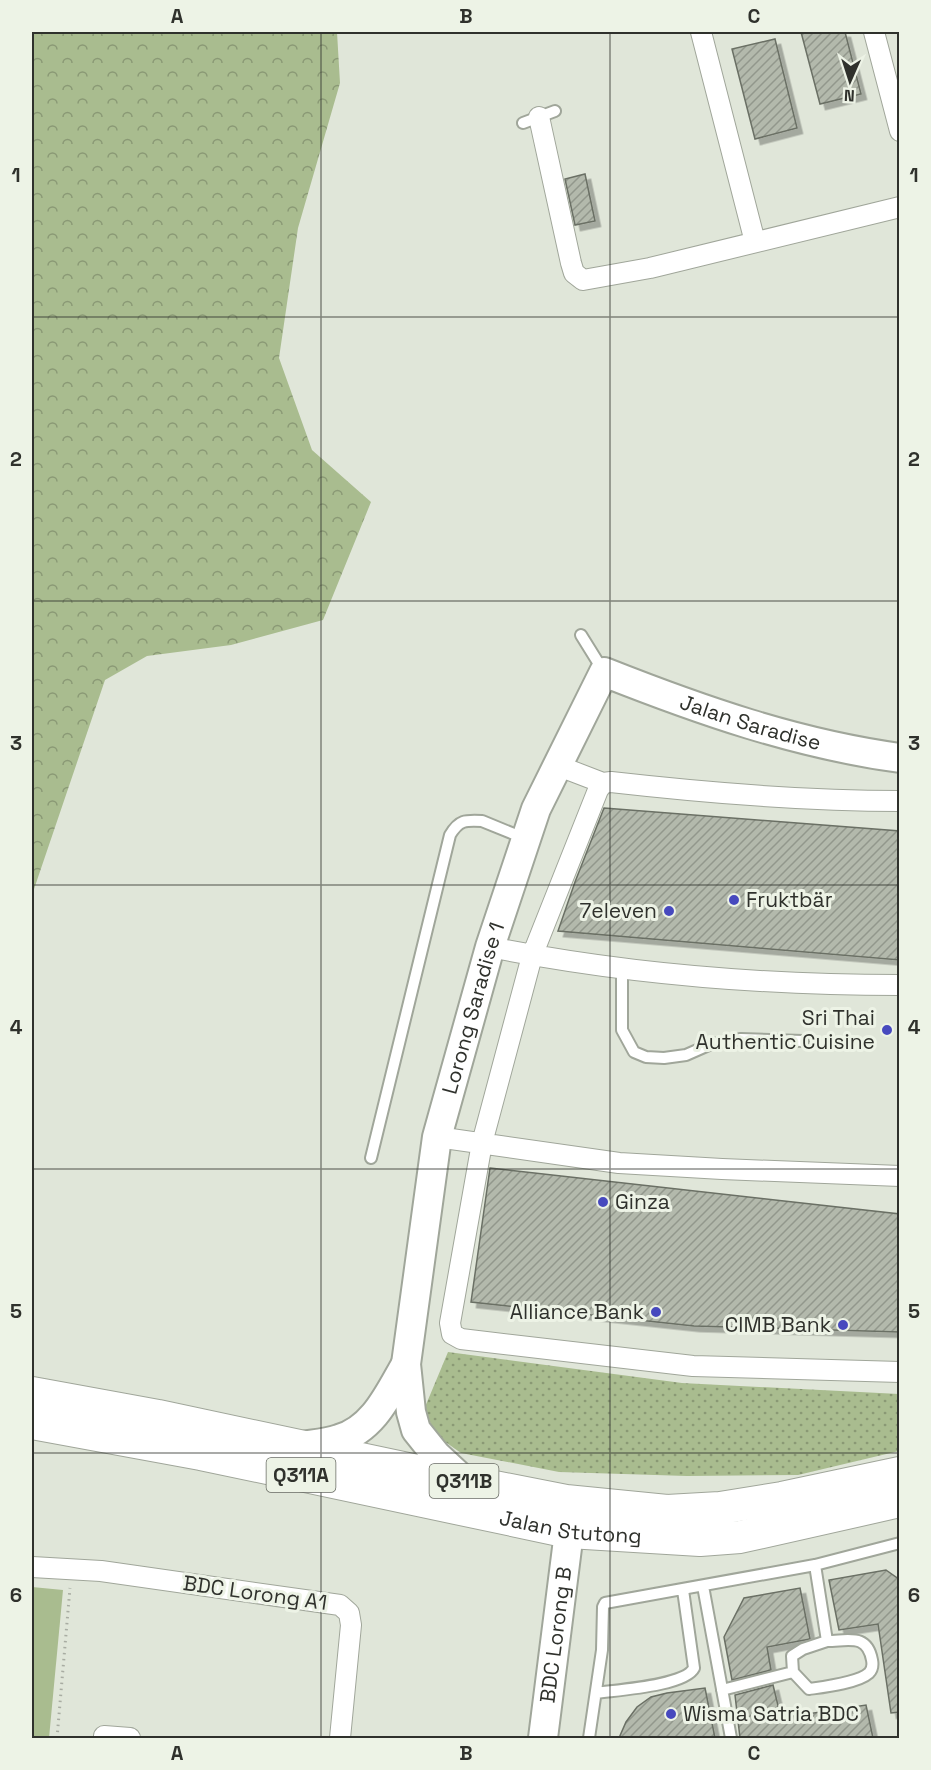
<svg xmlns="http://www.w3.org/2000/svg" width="931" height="1770" font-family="'Space Grotesk',sans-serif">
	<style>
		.grass { fill: #a9bc8f }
		.forest { fill: url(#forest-crowns) }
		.park { fill: url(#park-dots) }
		.building { fill: url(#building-hatch); stroke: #6b7065; stroke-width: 1.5; filter: url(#shadow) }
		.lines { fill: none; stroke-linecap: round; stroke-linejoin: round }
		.lane-casing { stroke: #a0a69a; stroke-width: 14 }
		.street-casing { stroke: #a0a69a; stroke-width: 22 }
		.secondary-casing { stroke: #a0a69a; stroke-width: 32 }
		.primary-casing { stroke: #a0a69a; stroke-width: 34 }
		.path { stroke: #a8aca2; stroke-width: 3; stroke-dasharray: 1.5 4.5; stroke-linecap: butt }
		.lane { stroke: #fff; stroke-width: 10 }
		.street { stroke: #fff; stroke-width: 20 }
		.secondary { stroke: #fff; stroke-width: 28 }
		.primary { stroke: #fff; stroke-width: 32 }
		.grid { fill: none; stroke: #2f312c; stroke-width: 1.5; stroke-opacity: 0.55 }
		.poi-dot { fill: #4749be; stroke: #edf3e6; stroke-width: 2 }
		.labels { text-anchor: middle; stroke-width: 6; stroke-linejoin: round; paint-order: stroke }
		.shield { fill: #edf3e6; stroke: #686b64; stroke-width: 1.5 }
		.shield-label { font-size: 20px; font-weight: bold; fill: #2f312c }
		.street-label { font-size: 21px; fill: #2f312c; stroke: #edf3e6 }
		.poi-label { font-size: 21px; fill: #2f312c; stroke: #edf3e6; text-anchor: end }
		.neatline { fill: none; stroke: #2f312c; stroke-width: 2 }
		.grid-label { font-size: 20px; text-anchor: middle; font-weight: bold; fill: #2f312c }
	</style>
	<defs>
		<pattern id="forest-crowns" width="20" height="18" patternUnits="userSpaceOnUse" patternTransform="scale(1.5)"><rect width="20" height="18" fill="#a9bc8f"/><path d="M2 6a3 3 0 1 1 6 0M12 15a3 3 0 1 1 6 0" fill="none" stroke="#8a9975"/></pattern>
		<pattern id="park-dots" width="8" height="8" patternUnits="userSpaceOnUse" patternTransform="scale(1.5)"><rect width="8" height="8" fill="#a9bc8f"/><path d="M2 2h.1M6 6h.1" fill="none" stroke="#8a9975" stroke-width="1.8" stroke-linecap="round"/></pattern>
		<pattern id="building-hatch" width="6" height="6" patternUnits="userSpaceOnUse" patternTransform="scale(1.5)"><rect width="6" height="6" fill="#b3b9ac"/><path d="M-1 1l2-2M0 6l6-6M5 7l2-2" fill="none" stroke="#92978c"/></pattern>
		<filter id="shadow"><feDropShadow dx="5.5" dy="5.5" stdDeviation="0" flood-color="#0004"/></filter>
	</defs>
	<rect width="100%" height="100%" fill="#e0e6d9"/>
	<path class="grass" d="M 32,1587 L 63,1590 L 49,1738 L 32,1738 Z"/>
	<path class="forest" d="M 32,32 L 337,32 L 340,83 L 298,228 L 279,358 L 312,450 L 371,502 L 323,620 L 231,645 L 147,656 L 105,680 L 32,895 Z"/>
	<path class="park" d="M 448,1352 L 682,1383 L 899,1394 L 899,1451 L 798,1475 L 687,1476 L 559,1472 L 461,1453 L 434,1434 L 425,1407 Z"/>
	<path class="building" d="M 801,32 L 845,32 L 861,94 L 820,104 Z
		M 775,39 L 797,128 L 755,139 L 732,49 Z
		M 585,174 L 595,221 L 575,225 L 565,179 Z
		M 604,808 L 900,831 L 900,960 L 558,931 L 575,882 Z
		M 490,1168 L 900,1214 L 900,1332 L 694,1326 L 471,1302 Z
		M 886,1570 L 900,1580 L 900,1712 L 891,1713 L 878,1624 L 839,1630 L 829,1580 Z
		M 800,1588 L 810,1639 L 767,1647 L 771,1670 L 732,1680 L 724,1637 L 744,1598 Z
		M 773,1685 L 781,1718 L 866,1705 L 873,1738 L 740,1738 L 735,1695 Z
		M 705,1688 L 715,1738 L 619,1738 L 626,1722 L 637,1707 L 651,1697 L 667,1693 Z"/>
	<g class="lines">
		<g class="lane-casing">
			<path id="lane" d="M 523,123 L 555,111
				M 581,635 L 604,672
				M 622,970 L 622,1030 L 634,1052 L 646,1057 L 664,1058 L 686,1055 L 711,1044 L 741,1039 L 803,1041
				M 371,1158 L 450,835 C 459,820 465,820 482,821 L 526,839
				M 815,1565 L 827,1641
				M 703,1586 L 731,1738
				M 827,1641 C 848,1641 867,1633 872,1660 C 873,1665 872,1670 869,1673 C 858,1683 823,1687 809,1689 L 793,1672 L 792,1656 L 803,1649 Z
				M 722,1690 L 793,1672
				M 596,1693 C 616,1690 685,1686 694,1668 L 683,1590
				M 589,1738 L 602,1650 L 603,1607 L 605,1603 L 815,1565 L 900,1543"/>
		</g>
		<g class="street-casing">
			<path id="street" d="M 701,32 L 755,242
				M 874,32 L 900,131
				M 539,117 L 571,263 L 574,273 L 583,280 L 650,268 L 900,207
				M 556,765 L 603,783 L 611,782 C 708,793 803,801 900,801
				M 603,783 L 598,790 L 532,956 L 482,1143 L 450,1323 L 452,1334 L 461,1339 L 693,1366 L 900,1372
				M 490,947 C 625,974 762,985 900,985
				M 437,1137 L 619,1163 L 722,1169 L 900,1176
				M 32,1567 L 101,1571 L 340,1605 L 349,1613 L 351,1625 L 340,1738
				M 104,1736 L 130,1738"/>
		</g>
		<g class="secondary-casing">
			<g id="secondary">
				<path d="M 302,1446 C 315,1444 328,1443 339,1439 C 374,1429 389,1393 406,1364"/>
				<path id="s1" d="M 464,1481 L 436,1455 L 416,1430 L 411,1412 L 406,1364 L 437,1137 L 490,947 L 536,809 L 604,672 C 700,710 797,744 900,758"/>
				<path id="s2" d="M 543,1738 L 569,1532"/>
			</g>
		</g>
		<g class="primary-casing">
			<g id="primary">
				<path d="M 32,1393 L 158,1416 L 464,1481 L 566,1501 L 667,1511 L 720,1508 L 782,1498 L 900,1473"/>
				<path id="s3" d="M 32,1423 L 201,1454 L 569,1532 L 700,1540 L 740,1537 L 900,1501"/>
			</g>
		</g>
		<path class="path" d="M 57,1738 L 70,1588"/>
		<use href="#lane" class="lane"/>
		<use href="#street" class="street"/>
		<use href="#secondary" class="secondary"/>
		<use href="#primary" class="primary"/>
	</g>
	<path class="grid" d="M 321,32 L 321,1738M 610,32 L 610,1738M 32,317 L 900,317M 32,601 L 900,601M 32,885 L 900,885M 32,1169 L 900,1169M 32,1453 L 900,1453"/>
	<g class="poi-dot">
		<circle cx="734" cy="900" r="6"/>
		<circle cx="669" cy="911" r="6"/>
		<circle cx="887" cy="1030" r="6"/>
		<circle cx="603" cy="1202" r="6"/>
		<circle cx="656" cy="1312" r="6"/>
		<circle cx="843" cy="1325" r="6"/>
		<circle cx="671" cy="1714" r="6"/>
	</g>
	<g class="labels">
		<g class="shield">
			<rect x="266.5" y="1458" width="69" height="34" rx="4.5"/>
			<rect x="429.5" y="1464" width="69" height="34" rx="4.5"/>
		</g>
		<g class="shield-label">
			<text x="301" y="1482">Q311A</text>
			<text x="464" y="1488">Q311B</text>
		</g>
		<g class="street-label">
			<text dy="7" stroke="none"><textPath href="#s1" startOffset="1017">Jalan Saradise</textPath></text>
			<text dy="7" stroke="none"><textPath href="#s1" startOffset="500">Lorong Saradise 1</textPath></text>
			<text dy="7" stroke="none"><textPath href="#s3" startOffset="549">Jalan Stutong</textPath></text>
			<text transform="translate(255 1593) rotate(8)" y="7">BDC Lorong A1</text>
			<text dy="7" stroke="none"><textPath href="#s2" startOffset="104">BDC Lorong B</textPath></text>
		</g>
		<g class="poi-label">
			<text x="746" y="907" text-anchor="start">Fruktbär</text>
			<text x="657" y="918">7eleven</text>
			<text x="875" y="1025">Sri Thai<tspan x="875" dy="24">Authentic Cuisine</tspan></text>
			<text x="615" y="1209" text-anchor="start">Ginza</text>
			<text x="644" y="1319">Alliance Bank</text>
			<text x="831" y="1332">CIMB Bank</text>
			<text x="683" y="1721" text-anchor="start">Wisma Satria BDC</text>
		</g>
	</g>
	<rect width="931" height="1770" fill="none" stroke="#edf3e6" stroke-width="66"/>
	<g transform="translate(850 81) rotate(183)" stroke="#edf3e6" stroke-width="4.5" paint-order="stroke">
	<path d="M0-4.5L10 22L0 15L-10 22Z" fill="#2f312c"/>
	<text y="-9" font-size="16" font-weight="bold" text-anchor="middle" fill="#2f312c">N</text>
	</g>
	<rect x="33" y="33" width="865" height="1704" class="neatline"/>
	<g class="grid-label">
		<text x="177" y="23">A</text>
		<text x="466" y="23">B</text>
		<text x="754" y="23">C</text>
		<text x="16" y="182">1</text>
		<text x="914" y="182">1</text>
		<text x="16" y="466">2</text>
		<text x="914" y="466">2</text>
		<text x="16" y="750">3</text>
		<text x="914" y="750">3</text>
		<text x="16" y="1034">4</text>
		<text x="914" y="1034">4</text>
		<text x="16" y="1318">5</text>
		<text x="914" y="1318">5</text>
		<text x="16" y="1602">6</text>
		<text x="914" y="1602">6</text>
		<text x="177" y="1760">A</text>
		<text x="466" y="1760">B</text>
		<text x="754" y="1760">C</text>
	</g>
</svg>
